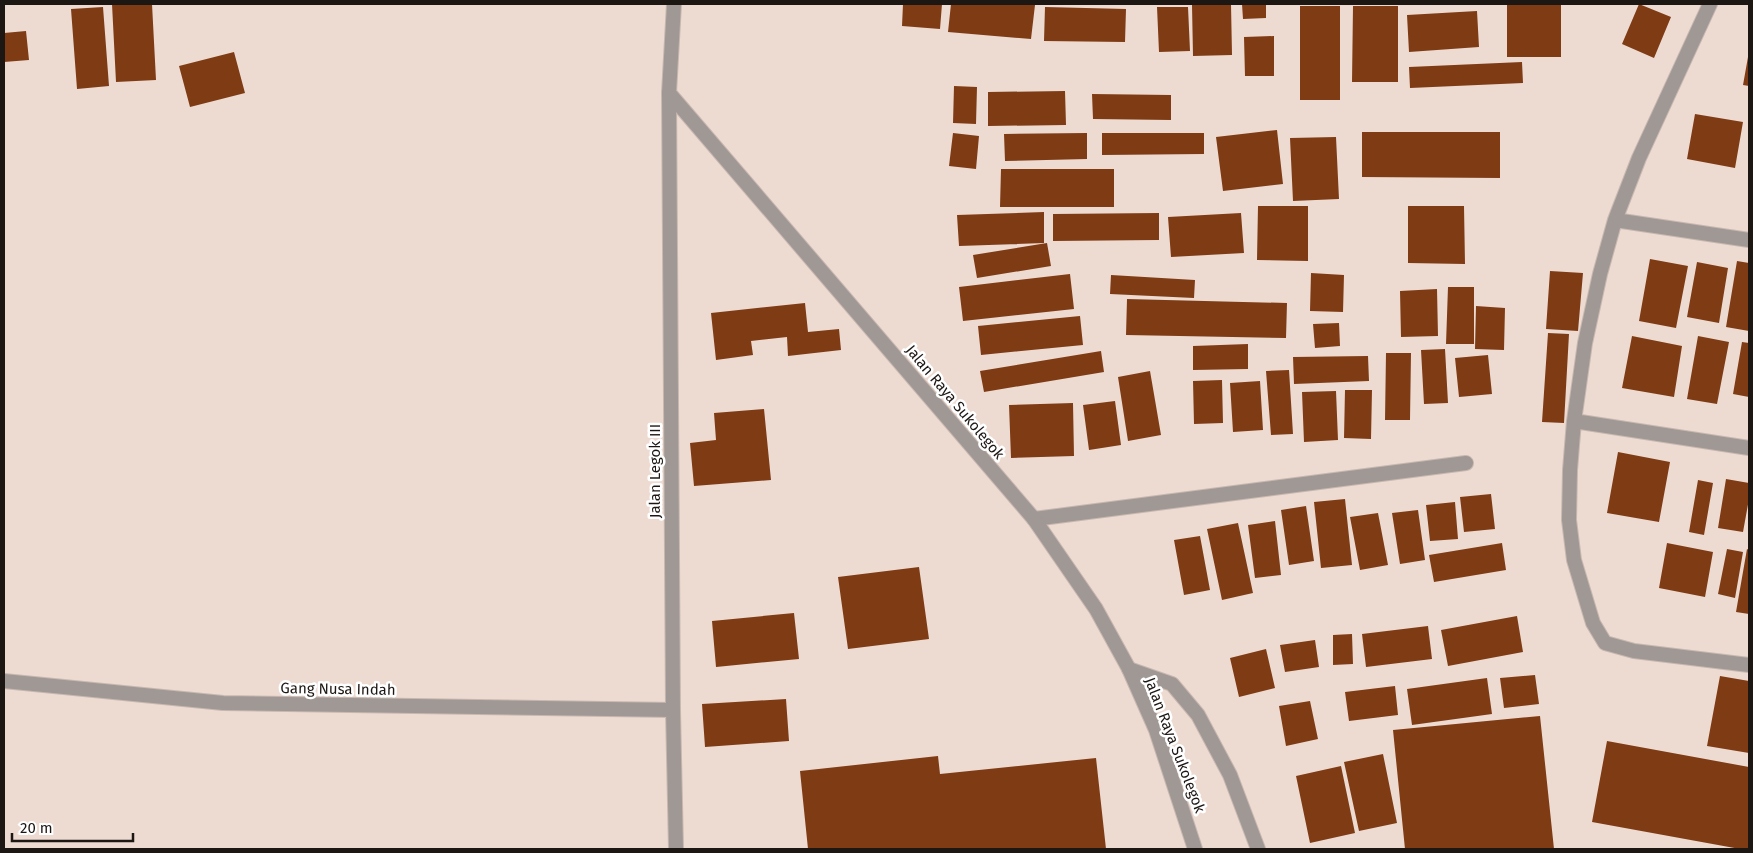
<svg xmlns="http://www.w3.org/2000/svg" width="1753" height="853" font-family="'Fira Sans',sans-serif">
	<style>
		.building { fill: #7f3b14 }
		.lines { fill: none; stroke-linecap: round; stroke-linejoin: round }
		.minor-casing { stroke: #c8b8b0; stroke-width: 16 }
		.tertiary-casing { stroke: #c8b8b0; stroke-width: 16 }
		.minor { stroke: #a09895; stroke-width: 14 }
		.tertiary { stroke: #a09895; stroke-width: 14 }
		.labels { text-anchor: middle; stroke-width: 5; stroke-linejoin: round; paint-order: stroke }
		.street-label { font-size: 15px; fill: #1d1714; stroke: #fff }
	</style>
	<rect width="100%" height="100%" fill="#eddbd2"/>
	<path class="building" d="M 112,4 L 152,4 L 156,80 L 116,82 Z
		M 903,4 L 942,4 L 940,29 L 902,26 Z
		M 951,4 L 1016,4 L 1035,5 L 1031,39 L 948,32 Z
		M 1231,4 L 1232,55 L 1193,56 L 1192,5 Z
		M 1242,4 L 1266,4 L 1266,18 L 1243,19 Z
		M 1639,4 L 1671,17 L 1654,58 L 1622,44 Z
		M 1507,5 L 1561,5 L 1561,57 L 1507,57 Z
		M 1300,6 L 1340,6 L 1340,100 L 1300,100 Z
		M 1353,6 L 1398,6 L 1398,82 L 1352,82 Z
		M 103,7 L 109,86 L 77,89 L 71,9 Z
		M 1045,7 L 1126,9 L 1125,42 L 1044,41 Z
		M 1157,7 L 1188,7 L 1190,51 L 1159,52 Z
		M 1477,11 L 1479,47 L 1409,52 L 1407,15 Z
		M 26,31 L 29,60 L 4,62 L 4,33 Z
		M 1274,36 L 1274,76 L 1245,76 L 1244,37 Z
		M 234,52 L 245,93 L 190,107 L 179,66 Z
		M 1748,57 L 1749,57 L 1749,86 L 1743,85 Z
		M 1522,62 L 1523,83 L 1410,88 L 1409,67 Z
		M 954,86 L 977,87 L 976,124 L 953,123 Z
		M 1065,91 L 1066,125 L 988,126 L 988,92 Z
		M 1092,94 L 1171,95 L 1171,120 L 1093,119 Z
		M 1695,114 L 1743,122 L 1735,168 L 1687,159 Z
		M 1277,130 L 1283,184 L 1223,191 L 1216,137 Z
		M 1362,132 L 1500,132 L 1500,178 L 1362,177 Z
		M 953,133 L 979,136 L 976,169 L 949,166 Z
		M 1087,133 L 1087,159 L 1005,161 L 1004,134 Z
		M 1102,133 L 1204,133 L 1204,154 L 1102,155 Z
		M 1336,137 L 1339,199 L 1293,201 L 1290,138 Z
		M 1001,169 L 1114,169 L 1114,207 L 1000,207 Z
		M 1258,206 L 1308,206 L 1308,261 L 1257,260 Z
		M 1408,206 L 1464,206 L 1465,264 L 1408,263 Z
		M 1044,212 L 1044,243 L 959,246 L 957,215 Z
		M 1159,213 L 1159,240 L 1053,241 L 1053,214 Z
		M 1241,213 L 1244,253 L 1171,257 L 1168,217 Z
		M 1047,243 L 1051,266 L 977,278 L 973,255 Z
		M 1650,259 L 1688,266 L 1676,328 L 1639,321 Z
		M 1737,261 L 1749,263 L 1749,331 L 1726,327 Z
		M 1697,262 L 1728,268 L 1719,323 L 1687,317 Z
		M 1550,271 L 1583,273 L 1578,331 L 1546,329 Z
		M 1311,273 L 1344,275 L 1343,312 L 1310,311 Z
		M 1070,274 L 1074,309 L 963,321 L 959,287 Z
		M 1111,275 L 1195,280 L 1194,298 L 1110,294 Z
		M 1448,287 L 1474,287 L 1474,344 L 1446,344 Z
		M 1437,289 L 1438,336 L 1401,337 L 1400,291 Z
		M 1127,299 L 1287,303 L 1286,338 L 1126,335 Z
		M 805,303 L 808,332 L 839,329 L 841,350 L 788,356 L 787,337 L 751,341 L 753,355 L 716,360 L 711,313 Z
		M 1476,306 L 1505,308 L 1504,350 L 1475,349 Z
		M 1080,316 L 1083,345 L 981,355 L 978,326 Z
		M 1339,323 L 1340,346 L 1315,348 L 1313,324 Z
		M 1548,333 L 1569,334 L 1564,423 L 1542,422 Z
		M 1632,336 L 1682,346 L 1674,397 L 1622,388 Z
		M 1698,336 L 1729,342 L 1717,404 L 1687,399 Z
		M 1742,342 L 1749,343 L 1749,397 L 1733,394 Z
		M 1248,344 L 1248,369 L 1193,370 L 1193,346 Z
		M 1445,349 L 1448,403 L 1424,404 L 1421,350 Z
		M 1101,351 L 1104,372 L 984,392 L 980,371 Z
		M 1386,353 L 1411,353 L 1410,420 L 1385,420 Z
		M 1488,355 L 1492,394 L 1459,397 L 1455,358 Z
		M 1368,356 L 1369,381 L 1294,384 L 1293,357 Z
		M 1289,370 L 1293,434 L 1271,435 L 1266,371 Z
		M 1150,371 L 1161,435 L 1128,441 L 1118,377 Z
		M 1222,380 L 1223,423 L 1194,424 L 1193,381 Z
		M 1260,381 L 1263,430 L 1233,432 L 1230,383 Z
		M 1345,390 L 1372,390 L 1371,439 L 1344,438 Z
		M 1336,391 L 1338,440 L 1304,442 L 1302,392 Z
		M 1115,401 L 1121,445 L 1089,450 L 1083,405 Z
		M 1073,403 L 1074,456 L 1011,458 L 1009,405 Z
		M 764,409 L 771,480 L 694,486 L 690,443 L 716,440 L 714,413 Z
		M 1618,452 L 1670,462 L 1659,522 L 1607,513 Z
		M 1726,479 L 1749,483 L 1749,499 L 1743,532 L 1718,528 Z
		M 1698,480 L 1713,483 L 1704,535 L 1689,532 Z
		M 1491,494 L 1495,529 L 1464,532 L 1460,497 Z
		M 1345,499 L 1352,565 L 1321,568 L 1314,502 Z
		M 1455,502 L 1458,539 L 1430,541 L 1426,505 Z
		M 1306,506 L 1314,561 L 1289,565 L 1281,510 Z
		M 1418,510 L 1425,560 L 1400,564 L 1392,513 Z
		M 1378,513 L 1388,565 L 1360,570 L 1350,517 Z
		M 1275,521 L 1281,575 L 1255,578 L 1248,525 Z
		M 1238,523 L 1253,593 L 1222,600 L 1207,529 Z
		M 1200,536 L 1210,590 L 1184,595 L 1174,540 Z
		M 1502,543 L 1506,570 L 1434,582 L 1429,555 Z
		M 1667,543 L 1713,552 L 1705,597 L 1659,588 Z
		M 1727,549 L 1743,552 L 1735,598 L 1718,594 Z
		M 1747,549 L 1749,550 L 1749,614 L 1736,612 Z
		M 919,567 L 929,639 L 848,649 L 838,577 Z
		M 794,613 L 799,659 L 716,667 L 712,621 Z
		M 1517,616 L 1523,652 L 1448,666 L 1441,630 Z
		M 1428,626 L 1432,659 L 1366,667 L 1362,634 Z
		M 1352,634 L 1353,664 L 1333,665 L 1333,635 Z
		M 1315,640 L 1319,667 L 1285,672 L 1280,645 Z
		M 1266,649 L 1275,688 L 1239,697 L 1230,658 Z
		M 1535,675 L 1539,704 L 1504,708 L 1500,678 Z
		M 1720,676 L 1749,681 L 1749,753 L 1707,746 Z
		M 1487,678 L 1492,714 L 1412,725 L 1407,689 Z
		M 1395,686 L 1398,715 L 1349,721 L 1345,692 Z
		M 786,699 L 789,741 L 705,747 L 702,704 Z
		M 1310,701 L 1318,739 L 1286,746 L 1279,706 Z
		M 1540,716 L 1554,849 L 1405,849 L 1393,730 Z
		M 1607,741 L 1749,767 L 1749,849 L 1740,849 L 1592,822 Z
		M 1383,754 L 1397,823 L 1359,831 L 1344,762 Z
		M 938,756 L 940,774 L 1096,758 L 1106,849 L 808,849 L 800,771 Z
		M 1341,766 L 1355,833 L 1310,843 L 1296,776 Z"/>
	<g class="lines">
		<g class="minor-casing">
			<path id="minor" d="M 1710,4 L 1639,158 L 1615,220 L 1600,274 L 1585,343 L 1574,421 L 1570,470 L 1569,520 L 1574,560 L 1593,623 L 1605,643 L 1634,651 L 1749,665
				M 669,93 L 673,710 L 676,849
				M 1615,220 L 1749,240
				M 1574,421 L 1749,448
				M 1034,519 L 1466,463
				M 1129,669 L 1172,684 L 1198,715 L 1230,775 L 1258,849
				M 4,681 L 223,703 L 673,710"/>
		</g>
		<g class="tertiary-casing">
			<path id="tertiary" d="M 674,4 L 669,93 L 1034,519 L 1096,609 L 1129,669 L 1156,730 L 1195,849"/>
		</g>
		<use href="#minor" class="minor"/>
		<use href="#tertiary" class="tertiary"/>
	</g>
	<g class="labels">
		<g class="street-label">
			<text transform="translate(955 402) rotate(50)" y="5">Jalan Raya Sukolegok</text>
			<text transform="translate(655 471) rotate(-90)" y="5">Jalan Legok III</text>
			<text transform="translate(338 689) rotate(1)" y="5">Gang Nusa Indah</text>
			<text transform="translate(1175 745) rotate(69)" y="5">Jalan Raya Sukolegok</text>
		</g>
	</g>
	<rect width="1753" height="853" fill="none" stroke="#1d1714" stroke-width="10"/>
	<path d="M12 833v8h121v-8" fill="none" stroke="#1d1714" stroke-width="2.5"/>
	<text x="20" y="833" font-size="15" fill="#1d1714" stroke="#ffffff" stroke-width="4" paint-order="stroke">20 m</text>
</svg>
